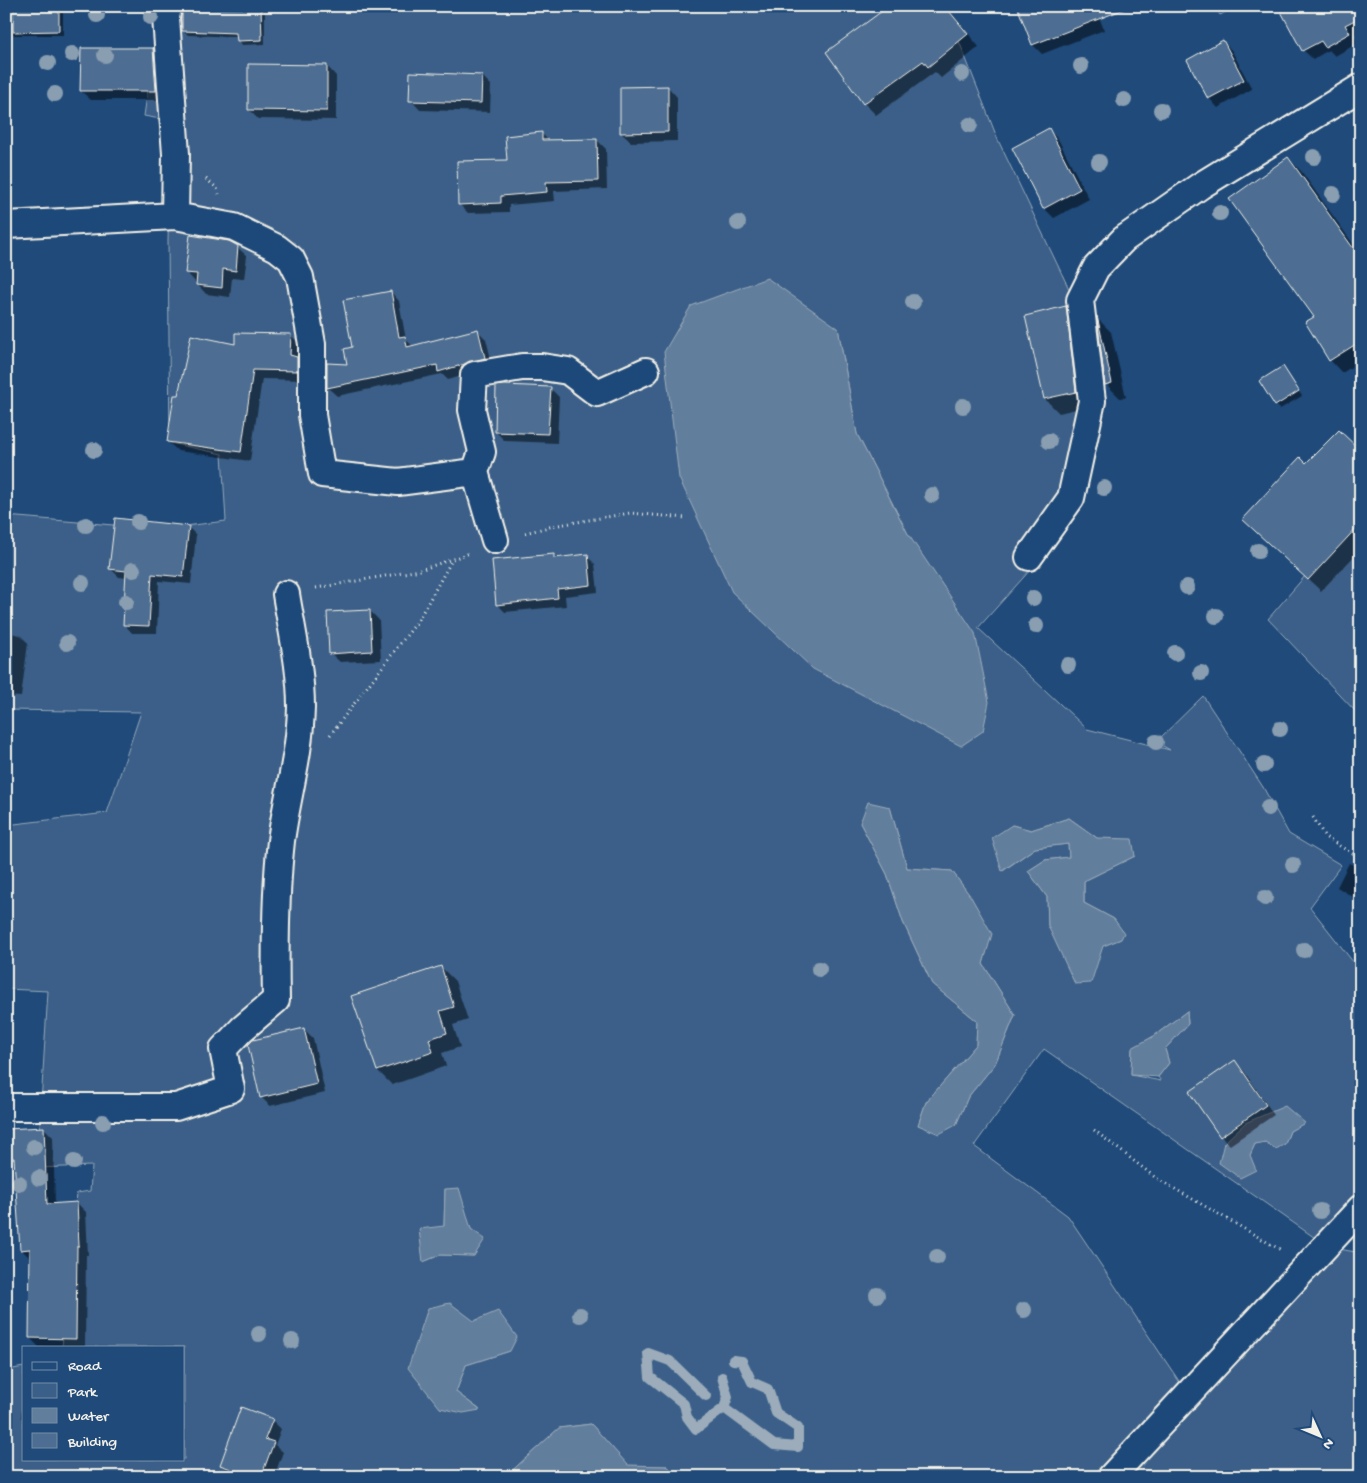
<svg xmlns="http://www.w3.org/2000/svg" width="1367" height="1483" font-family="'Gochi Hand',sans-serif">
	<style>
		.green { fill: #3a5f88; stroke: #97a8b8; fill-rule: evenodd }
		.water { fill: #627e9d; stroke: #9cacbb }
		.shadow { fill: #0007 }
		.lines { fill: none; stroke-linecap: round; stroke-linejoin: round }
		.stream { stroke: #9cacbb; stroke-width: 10 }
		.building { fill: #4d6e92; stroke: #f4f1e8 }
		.street-casing { stroke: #f4f1e8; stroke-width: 30 }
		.path { stroke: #f4f1e8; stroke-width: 3; stroke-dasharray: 1 4; stroke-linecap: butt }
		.street { stroke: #1f4a7a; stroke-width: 26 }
		.tree { fill: #8a9eb1 }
	</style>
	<rect width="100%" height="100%" fill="#1f4a7a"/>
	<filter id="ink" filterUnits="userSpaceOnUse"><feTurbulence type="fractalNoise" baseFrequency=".02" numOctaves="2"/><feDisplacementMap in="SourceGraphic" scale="10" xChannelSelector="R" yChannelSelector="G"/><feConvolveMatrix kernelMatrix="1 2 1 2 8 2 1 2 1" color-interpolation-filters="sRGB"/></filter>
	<g filter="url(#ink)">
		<path class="green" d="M 160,6 L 940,6 L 955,31 L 998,140 L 1070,291 L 1081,396 L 1060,491 L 1049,513 L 1059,538 L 978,628 L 1087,729 L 1170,750 L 1156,742 L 1203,696 L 1263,787 L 1289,834 L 1341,865 L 1310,907 L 1361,972 L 1361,980 L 1355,985 L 1361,991 L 1361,1194 L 1318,1240 L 1044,1049 L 974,1146 L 1068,1216 L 1181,1384 L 1339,1249 L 1361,1253 L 1361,1477 L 1119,1477 L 1175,1407 L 1096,1477 L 679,1477 L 667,1466 L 628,1466 L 591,1424 L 559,1428 L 505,1477 L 6,1477 L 6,1389 L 13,1369 L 24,1367 L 24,1459 L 184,1459 L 184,1347 L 62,1347 L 77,1193 L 90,1191 L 92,1166 L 37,1168 L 48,991 L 6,989 L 6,825 L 107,813 L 141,712 L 6,710 L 6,516 L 161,529 L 226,521 L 222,454 L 170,443 L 168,240 L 171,121 L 144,116 ZM 838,328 L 857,434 L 908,534 L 813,669 ZM 890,807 L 907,868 L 952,871 L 971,898 L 991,934 L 983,964 L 1015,1015 L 995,1064 L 968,1097 L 956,1125 L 918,1125 L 926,1102 L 976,1045 L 977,1021 L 932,984 L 903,922 L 887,874 L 860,823 ZM 1069,818 L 1097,838 L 1135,856 L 1084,881 L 1084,903 L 1114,919 L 1121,939 L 1103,946 L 1048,926 L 1047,897 L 1028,871 L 1045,860 L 1069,857 L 1068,844 L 1035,848 L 1003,871 L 1012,825 L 1031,830 ZM 1187,1011 L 1188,1024 L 1165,1049 L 1169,1063 L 1158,1077 L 1161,1081 L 1131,1075 L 1132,1049 L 1154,1036 ZM 1284,1107 L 1304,1123 L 1290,1131 L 1285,1144 L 1265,1142 L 1255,1144 L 1250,1155 L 1219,1163 ZM 445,1189 L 471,1229 L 474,1256 L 440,1255 L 423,1262 L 444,1226 ZM 450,1304 L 510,1351 L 466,1365 L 456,1392 L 479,1409 L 440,1408 Z
			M 1213,6 L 1238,6 L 1220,15 Z
			M 1361,511 L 1361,706 L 1356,712 L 1268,619 Z"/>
		<path class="water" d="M 767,278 L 838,328 L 857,434 L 908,534 L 975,633 L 989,702 L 983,731 L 961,746 L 813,669 L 732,592 L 679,478 L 664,352 L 691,306 Z
			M 868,802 L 890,807 L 907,868 L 952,871 L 971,897 L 992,934 L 983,964 L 1015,1015 L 995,1064 L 968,1097 L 956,1125 L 939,1134 L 918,1125 L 926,1102 L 976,1045 L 977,1021 L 932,984 L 903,922 L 887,874 L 860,823 Z
			M 1069,818 L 1097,838 L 1132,839 L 1135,856 L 1084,881 L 1084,903 L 1114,919 L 1124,933 L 1121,939 L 1103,946 L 1091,983 L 1075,984 L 1048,926 L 1047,897 L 1028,871 L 1045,860 L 1069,857 L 1068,844 L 1035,848 L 1002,871 L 992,838 L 1012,825 L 1031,830 Z
			M 1187,1011 L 1188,1024 L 1165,1049 L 1169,1063 L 1158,1077 L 1131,1075 L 1132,1048 L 1154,1036 Z
			M 1285,1106 L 1305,1123 L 1290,1131 L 1285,1144 L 1276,1149 L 1265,1142 L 1255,1144 L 1250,1155 L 1256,1170 L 1240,1178 L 1219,1163 L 1224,1143 L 1245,1123 Z
			M 459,1188 L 471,1229 L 485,1239 L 474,1256 L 440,1255 L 423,1262 L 419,1229 L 444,1226 L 445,1189 Z
			M 450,1303 L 474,1321 L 498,1311 L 517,1337 L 510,1351 L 466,1365 L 456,1392 L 480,1410 L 463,1413 L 440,1408 L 408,1368 L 428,1308 Z
			M 591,1424 L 628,1465 L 667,1466 L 679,1477 L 505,1477 L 559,1428 Z"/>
		<path class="shadow" d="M 880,6 L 946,6 L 979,47 L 941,78 L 935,72 L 876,115 L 864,103 L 884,12 Z
			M 1095,6 L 1104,30 L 1042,54 L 1033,45 L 1019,7 Z
			M 34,8 L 58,8 L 63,12 L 63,35 L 6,35 L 6,12 Z
			M 260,9 L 265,13 L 265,44 L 242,45 L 238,37 L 188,35 L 183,30 Z
			M 1361,11 L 1361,31 L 1354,35 L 1358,43 L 1335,56 L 1329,50 L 1313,59 L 1303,50 L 1284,13 Z
			M 1223,41 L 1232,51 L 1252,89 L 1218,108 L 1209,98 Z
			M 153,50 L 162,59 L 165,100 L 91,100 L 81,91 Z
			M 327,66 L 336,76 L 336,120 L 258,119 L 249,110 Z
			M 482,76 L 491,85 L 490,112 L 420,110 L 411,100 Z
			M 668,87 L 677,97 L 677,141 L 631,142 L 621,133 Z
			M 1049,130 L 1058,139 L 1089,199 L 1054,218 L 1044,208 L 1013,149 Z
			M 541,133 L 549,141 L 597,140 L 606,149 L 607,189 L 554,191 L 555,201 L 509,205 L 509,212 L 468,213 L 459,204 Z
			M 1288,158 L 1301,171 L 1361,255 L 1361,361 L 1342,373 L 1330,360 L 1315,317 Z
			M 237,247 L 247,256 L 244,279 L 232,278 L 230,297 L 206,294 L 187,273 Z
			M 391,292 L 399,301 L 406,340 L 413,346 L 477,330 L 486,339 L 493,367 L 448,380 L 442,374 L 337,396 L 328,388 L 349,365 L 354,348 Z
			M 1065,308 L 1079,322 L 1089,406 L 1059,413 L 1045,399 L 1026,317 Z
			M 1099,320 L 1111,332 L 1126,397 L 1120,398 L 1106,384 Z
			M 290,335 L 300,344 L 306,380 L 262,379 L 250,461 L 178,451 L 168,442 L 179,397 L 236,345 Z
			M 1282,367 L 1302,396 L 1280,409 L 1276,405 Z
			M 550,388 L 559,397 L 557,443 L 505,441 L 496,432 Z
			M 1361,453 L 1361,549 L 1321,591 L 1256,531 L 1306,465 Z
			M 188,527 L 196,535 L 191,584 L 159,581 L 157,633 L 132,633 L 124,624 L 127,578 L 119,577 L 111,569 Z
			M 554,555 L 558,559 L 587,556 L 595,564 L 598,592 L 565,596 L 566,606 L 505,612 L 497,604 Z
			M 370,611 L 379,620 L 381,660 L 340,662 L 330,653 Z
			M 6,632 L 20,635 L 28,643 L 21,697 L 6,696 Z
			M 1349,863 L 1361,869 L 1361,902 L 1337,887 Z
			M 441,967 L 455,981 L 468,1020 L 453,1025 L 460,1047 L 442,1053 L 446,1066 L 392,1085 L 378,1071 Z
			M 304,1029 L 313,1038 L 325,1093 L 270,1106 L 261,1097 Z
			M 1235,1062 L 1244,1071 L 1274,1115 L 1230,1145 L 1221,1136 Z
			M 44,1128 L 53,1137 L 55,1204 L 77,1203 L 86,1212 L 88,1255 L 86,1255 L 85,1347 L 39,1347 L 30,1338 L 30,1258 L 21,1249 Z
			M 23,1393 L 24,1393 L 24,1420 L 21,1417 Z
			M 272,1420 L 281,1429 L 275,1445 L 283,1452 L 274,1477 L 238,1477 L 231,1474 L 221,1465 Z"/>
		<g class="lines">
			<path class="stream" d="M 706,1396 L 670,1361 L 648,1353 L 650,1377 L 684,1404 L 687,1417 L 696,1429 L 724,1408 L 728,1397 L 722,1377
				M 724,1408 L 774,1445 L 798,1447 L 798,1428 L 776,1413 L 768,1389 L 752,1382 L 742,1361 L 733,1360"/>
		</g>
		<path class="building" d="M 13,6 L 59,6 L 59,31 L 13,32 Z
			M 889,6 L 945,6 L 968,34 L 928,67 L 923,61 L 863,104 L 826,52 Z
			M 1017,6 L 1127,6 L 1127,8 L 1032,45 Z
			M 1278,6 L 1361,6 L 1361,17 L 1345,25 L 1350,33 L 1325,47 L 1321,41 L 1302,51 Z
			M 261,8 L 262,40 L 237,41 L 236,33 L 182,31 L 182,10 Z
			M 1223,40 L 1244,80 L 1208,99 L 1187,60 Z
			M 81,48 L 153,48 L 156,91 L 80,91 Z
			M 248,64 L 327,65 L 327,111 L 248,110 Z
			M 410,72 L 482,75 L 481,103 L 409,101 Z
			M 668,86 L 668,132 L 620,133 L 620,87 Z
			M 1049,128 L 1080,189 L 1043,209 L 1012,148 Z
			M 542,132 L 542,140 L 597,139 L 598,181 L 546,182 L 547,192 L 501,196 L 501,203 L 458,205 L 457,161 L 507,160 L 505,136 Z
			M 1288,157 L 1361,259 L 1361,341 L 1329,361 L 1305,322 L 1314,317 L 1229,199 Z
			M 190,235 L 229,241 L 238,246 L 236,271 L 223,269 L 222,288 L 196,285 L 197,274 L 185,273 Z
			M 391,291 L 399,337 L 405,336 L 407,347 L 478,329 L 485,358 L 438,372 L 437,365 L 327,388 L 327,363 L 347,364 L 344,349 L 352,347 L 343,300 Z
			M 1066,306 L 1076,392 L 1044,399 L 1025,316 Z
			M 1097,316 L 1112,383 L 1105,385 Z
			M 235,333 L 291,334 L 290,355 L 297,357 L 297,371 L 253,370 L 241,452 L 167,442 L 174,395 L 178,395 L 191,335 L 235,344 Z
			M 1283,366 L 1299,391 L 1275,406 L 1259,381 Z
			M 504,385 L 551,387 L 548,434 L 495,432 L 496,386 Z
			M 1339,430 L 1361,451 L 1361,523 L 1308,580 L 1242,519 L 1300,457 L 1306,463 Z
			M 115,518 L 189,526 L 183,577 L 152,574 L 149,626 L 123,625 L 126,571 L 109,569 Z
			M 554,554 L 554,558 L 588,554 L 591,585 L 557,589 L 558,598 L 496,605 L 492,560 Z
			M 370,610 L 372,651 L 329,654 L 327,612 Z
			M 441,966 L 454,1007 L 440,1011 L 447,1033 L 429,1039 L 433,1052 L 377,1071 L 351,996 Z
			M 304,1028 L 317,1084 L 260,1098 L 248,1045 L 253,1040 Z
			M 1235,1060 L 1266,1105 L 1220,1137 L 1189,1092 Z
			M 44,1127 L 47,1204 L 77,1202 L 79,1246 L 77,1246 L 76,1339 L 29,1338 L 30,1249 L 20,1250 L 14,1158 L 6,1159 L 6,1129 Z
			M 241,1407 L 273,1419 L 265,1439 L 274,1442 L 261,1477 L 252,1477 L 220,1465 Z"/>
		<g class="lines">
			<g class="street-casing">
				<path id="street" d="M 168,6 L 166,18 L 176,154 L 175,216
					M 6,225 L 175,216 L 234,227 L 277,248 L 291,259 L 300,277 L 312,344 L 312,415 L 322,474 L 398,482 L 475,472 L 495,540
					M 475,472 L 482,452 L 472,410 L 474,375 L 522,367 L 542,367 L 568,371 L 597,393 L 646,371
					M 1029,557 L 1071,498 L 1092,401 L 1080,300 L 1096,268 L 1124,239 L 1200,186 L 1361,87
					M 6,1107 L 176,1107 L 231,1089 L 223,1049 L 242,1029 L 276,1000 C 275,947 275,894 281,841 C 287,795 300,755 301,707 C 301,669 292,631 286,594
					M 1111,1477 L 1361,1208"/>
			</g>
			<path class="path" d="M 206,179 L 217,188 L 219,194
				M 525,533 L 553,526 L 630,513 L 686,518
				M 316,588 L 420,570 L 470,553
				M 330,735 L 417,622 L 452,560
				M 1313,817 L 1325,837 L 1361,859
				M 1094,1130 L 1156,1178 L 1281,1250
				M 1161,1477 L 1163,1468"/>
			<use href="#street" class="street"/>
		</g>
		<g class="tree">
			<circle cx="97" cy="15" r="8"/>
			<circle cx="151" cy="17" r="8"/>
			<circle cx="72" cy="54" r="8"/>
			<circle cx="105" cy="55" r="8"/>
			<circle cx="48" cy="63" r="8"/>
			<circle cx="1081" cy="66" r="8"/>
			<circle cx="962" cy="74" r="8"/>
			<circle cx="55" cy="94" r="8"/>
			<circle cx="1124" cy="100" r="8"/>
			<circle cx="1161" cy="110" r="8"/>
			<circle cx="970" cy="125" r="8"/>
			<circle cx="1314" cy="157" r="8"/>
			<circle cx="1099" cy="162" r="8"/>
			<circle cx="1333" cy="194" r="8"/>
			<circle cx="1220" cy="213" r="8"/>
			<circle cx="738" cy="223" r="8"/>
			<circle cx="913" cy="302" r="8"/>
			<circle cx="963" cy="406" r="8"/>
			<circle cx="1049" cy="441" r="8"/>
			<circle cx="94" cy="450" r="8"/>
			<circle cx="1104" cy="488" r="8"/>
			<circle cx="932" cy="495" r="8"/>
			<circle cx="138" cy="522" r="8"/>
			<circle cx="86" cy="525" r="8"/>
			<circle cx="1258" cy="551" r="8"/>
			<circle cx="133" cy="570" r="8"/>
			<circle cx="82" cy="583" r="8"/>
			<circle cx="1187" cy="587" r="8"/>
			<circle cx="1033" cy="598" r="8"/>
			<circle cx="126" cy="602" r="8"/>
			<circle cx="1216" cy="616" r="8"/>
			<circle cx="1036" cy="626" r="8"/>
			<circle cx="67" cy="643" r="8"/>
			<circle cx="1175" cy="653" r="8"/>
			<circle cx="1068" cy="665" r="8"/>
			<circle cx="1201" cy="673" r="8"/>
			<circle cx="1280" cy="729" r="8"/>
			<circle cx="1156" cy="742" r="8"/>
			<circle cx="1264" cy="765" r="8"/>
			<circle cx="1268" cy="808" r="8"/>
			<circle cx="1293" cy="865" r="8"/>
			<circle cx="1265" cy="898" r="8"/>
			<circle cx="1304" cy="950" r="8"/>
			<circle cx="819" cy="969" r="8"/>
			<circle cx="103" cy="1122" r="8"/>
			<circle cx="34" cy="1147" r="8"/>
			<circle cx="74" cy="1162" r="8"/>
			<circle cx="39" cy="1178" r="8"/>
			<circle cx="19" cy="1183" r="8"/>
			<circle cx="1320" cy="1211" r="8"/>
			<circle cx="937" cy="1257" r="8"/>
			<circle cx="877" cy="1295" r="8"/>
			<circle cx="1024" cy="1310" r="8"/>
			<circle cx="580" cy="1315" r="8"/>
			<circle cx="259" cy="1334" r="8"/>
			<circle cx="292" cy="1341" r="8"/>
		</g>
	</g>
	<rect width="1367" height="1483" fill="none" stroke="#1f4a7a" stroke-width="25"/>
	<rect x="12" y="12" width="1342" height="1458" fill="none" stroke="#f4f1e8" stroke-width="2" filter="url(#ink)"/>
	<rect x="22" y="1346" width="162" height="115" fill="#1f4a7a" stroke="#748da6"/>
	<rect x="32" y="1362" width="25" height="8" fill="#1f4a7a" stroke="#748da6"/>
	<text x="68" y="1370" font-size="15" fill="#f4f1e8">Road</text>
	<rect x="32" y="1383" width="25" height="15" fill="#3a5f88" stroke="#748da6"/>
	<text x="68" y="1396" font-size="15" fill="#f4f1e8">Park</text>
	<rect x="32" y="1408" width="25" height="15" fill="#627e9d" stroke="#748da6"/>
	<text x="68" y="1420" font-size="15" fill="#f4f1e8">Water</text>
	<rect x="32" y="1433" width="25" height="15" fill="#4d6e92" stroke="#748da6"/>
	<text x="68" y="1446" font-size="15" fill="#f4f1e8">Building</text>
	<g transform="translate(1320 1436) rotate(134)" stroke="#1f4a7a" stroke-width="4" paint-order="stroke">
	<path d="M0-4L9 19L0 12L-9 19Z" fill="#f4f1e8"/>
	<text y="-8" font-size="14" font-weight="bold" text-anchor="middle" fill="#f4f1e8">N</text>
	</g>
</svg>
